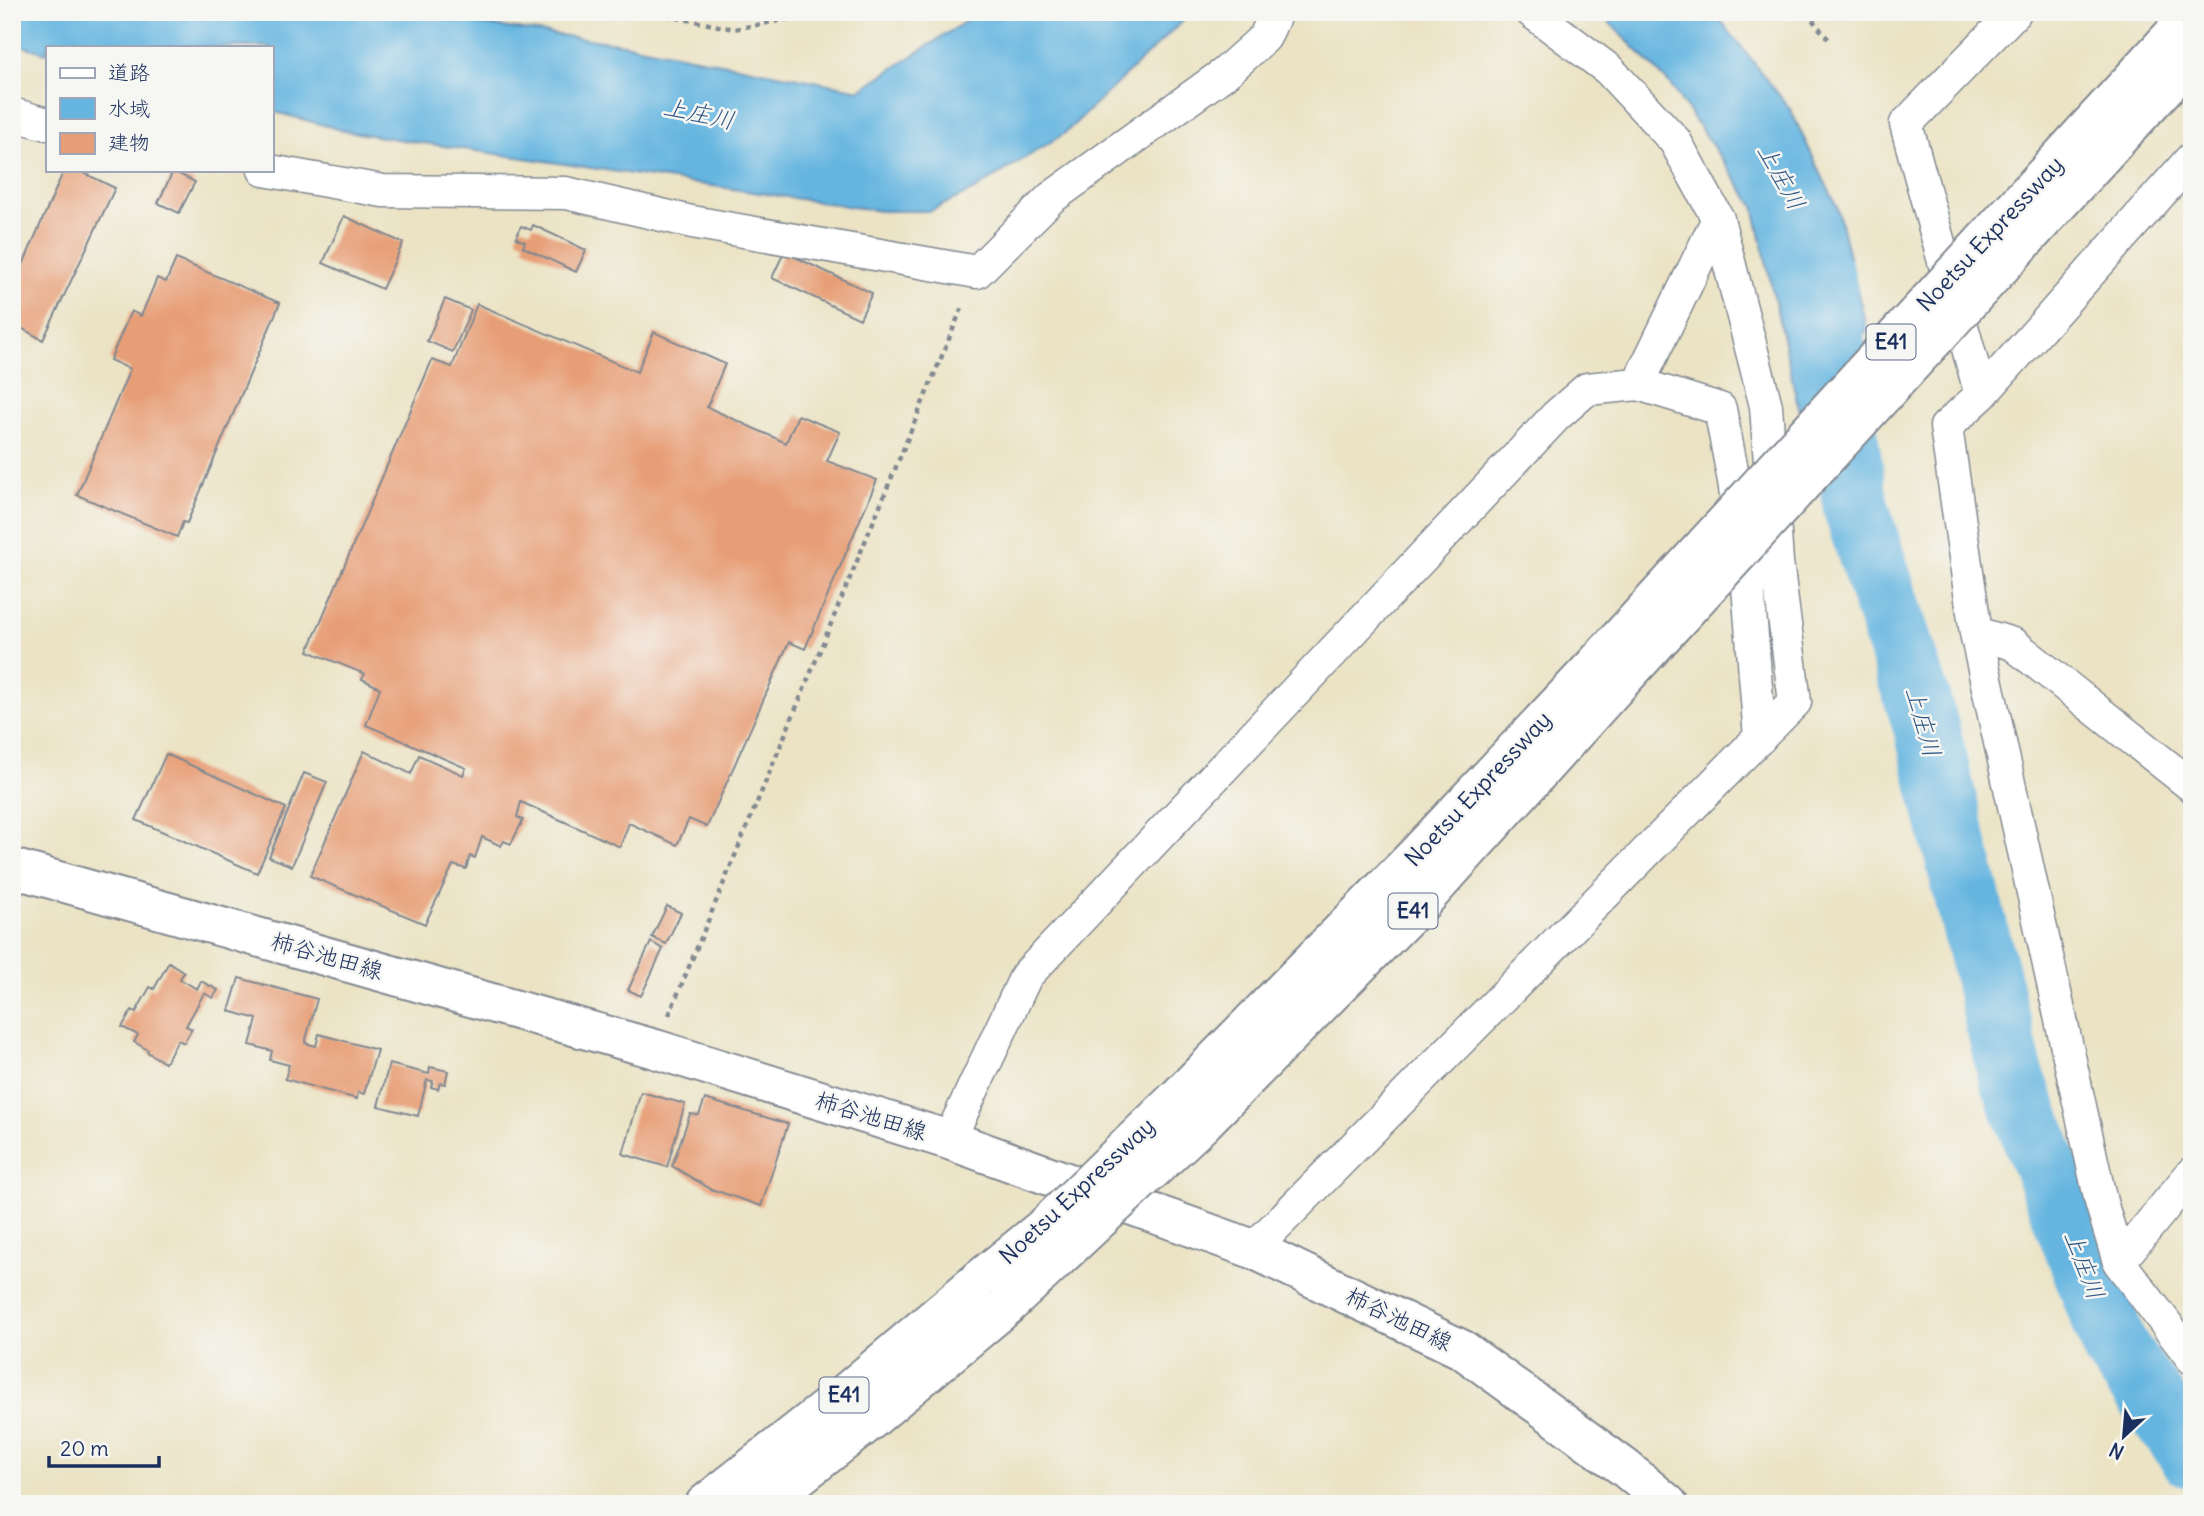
<svg xmlns="http://www.w3.org/2000/svg" width="2204" height="1516" font-family="Delius,'Klee One',sans-serif">
	<style>
		.water { fill: #65b5e0; stroke: #40729f; stroke-width: 2 }
		.lines { fill: none; stroke-linecap: round; stroke-linejoin: round }
		.river { stroke: #65b5e0; stroke-width: 66 }
		.building { fill: #e79e76 }
		.minor-casing { stroke: #838991; stroke-width: 35 }
		.secondary-casing { stroke: #838991; stroke-width: 42 }
		.motorway-casing { stroke: #838991; stroke-width: 42 }
		.path { stroke: #838991; stroke-width: 4.5; stroke-dasharray: 5 5; stroke-linecap: butt }
		.minor { stroke: #fff; stroke-width: 32 }
		.secondary { stroke: #fff; stroke-width: 38 }
		.motorway { stroke: #fff; stroke-width: 38 }
		.motorway-bridge-casing { stroke: #838991; stroke-width: 42; stroke-linecap: butt }
		.motorway-bridge { stroke: #fff; stroke-width: 38 }
		.labels { text-anchor: middle; stroke-width: 5; stroke-linejoin: round; paint-order: stroke }
		.shield { fill: #f6f6f2; stroke: #5d6b8a; stroke-width: 2 }
		.shield-label { font-size: 21px; font-weight: bold; fill: #1b2f5e }
		.street-label { font-size: 23px; fill: #1b2f5e; stroke: #f6f6f2 }
		.water-label { font-size: 24px; font-style: italic; fill: #315785; stroke: #f6f6f2 }
	</style>
	<rect width="100%" height="100%" fill="#f6f6f2"/>
	<filter id="ink" filterUnits="userSpaceOnUse"><feTurbulence type="fractalNoise" baseFrequency=".0143" numOctaves="2"/><feDisplacementMap in="SourceGraphic" scale="14" xChannelSelector="R" yChannelSelector="G"/><feConvolveMatrix kernelMatrix="1 2 1 2 8 2 1 2 1" color-interpolation-filters="sRGB"/></filter>
	<filter id="wash" filterUnits="userSpaceOnUse"><feTurbulence type="fractalNoise" baseFrequency=".00686" numOctaves="4" result="noise"/><feDisplacementMap in="SourceGraphic" scale="28" xChannelSelector="R" yChannelSelector="G"/><feGaussianBlur stdDeviation="1.57" result="paint"/><feColorMatrix in="noise" values="0 0 0 0 0 0 0 0 0 0 0 0 0 0 0 0 0 1.4 0 .05"/><feComposite in="paint" operator="in"/></filter>
	<g filter="url(#wash)">
		<rect width="100%" height="100%" fill="#ebe3c4"/>
		<path class="water" d="M 12,12 L 393,12 L 624,44 L 860,90 L 980,12 L 1192,12 L 1065,133 L 974,190 L 930,211 L 880,211 L 350,132 L 271,111 L 271,47 L 47,47 L 47,53 L 12,43 Z
			M 1599,12 L 1714,12 L 1790,109 L 1837,207 L 1867,330 L 1799,411 L 1754,206 L 1669,83 Z"/>
		<g class="lines">
			<path class="river" d="M 1822,277 L 1856,508 L 1927,730 L 2010,1072 L 2115,1347 L 2192,1455"/>
		</g>
		<g id="blocks">
			<path class="building" d="M 64,170 L 78,170 L 115,188 L 43,340 L 19,327 L 18,276 Z
				M 173,171 L 195,182 L 179,213 L 158,203 Z
				M 344,216 L 403,243 L 382,289 L 323,263 Z
				M 533,225 L 586,250 L 576,272 L 523,247 L 525,242 L 516,238 L 521,226 L 531,230 Z
				M 784,252 L 872,293 L 860,319 L 772,278 Z
				M 176,259 L 280,303 L 187,523 L 183,522 L 177,537 L 77,495 L 130,369 L 110,360 L 131,311 L 141,316 L 157,278 L 166,282 Z
				M 445,299 L 471,310 L 453,352 L 427,341 Z
				M 477,304 L 637,372 L 654,332 L 725,364 L 707,407 L 786,443 L 798,415 L 840,432 L 827,461 L 877,480 L 805,649 L 789,642 L 707,827 L 689,819 L 677,845 L 629,823 L 620,847 L 521,802 L 517,817 L 523,820 L 511,844 L 504,841 L 501,846 L 482,837 L 475,858 L 470,856 L 466,869 L 453,865 L 425,924 L 310,876 L 364,751 L 411,774 L 419,755 L 463,775 L 466,768 L 366,725 L 380,688 L 362,679 L 365,674 L 308,651 L 432,360 L 452,367 Z
				M 166,754 L 286,808 L 257,873 L 136,820 Z
				M 304,773 L 327,782 L 292,866 L 269,857 Z
				M 667,906 L 681,913 L 666,944 L 652,937 Z
				M 651,942 L 663,949 L 641,996 L 628,990 Z
				M 169,962 L 184,972 L 180,979 L 197,989 L 201,981 L 218,990 L 213,998 L 204,993 L 186,1026 L 192,1029 L 184,1043 L 178,1040 L 165,1063 L 147,1052 L 148,1050 L 134,1042 L 138,1035 L 122,1027 L 132,1010 L 136,1012 L 150,987 L 154,989 Z
				M 239,978 L 317,999 L 305,1043 L 316,1046 L 319,1034 L 377,1050 L 364,1094 L 358,1092 L 357,1099 L 285,1079 L 289,1065 L 270,1060 L 272,1051 L 250,1045 L 257,1019 L 229,1011 Z
				M 389,1064 L 429,1074 L 430,1067 L 448,1071 L 445,1084 L 440,1083 L 438,1089 L 431,1087 L 433,1081 L 427,1080 L 418,1116 L 378,1106 Z
				M 641,1092 L 685,1104 L 667,1167 L 623,1154 Z
				M 705,1099 L 788,1124 L 761,1206 L 711,1189 L 672,1166 L 690,1114 L 699,1115 Z"/>
		</g>
	</g>
	<g filter="url(#ink)">
		<use href="#blocks" fill-opacity="0" stroke="#838991" stroke-width="2"/>
		<g class="lines">
			<g class="minor-casing">
				<path id="minor" d="M 1532,12 L 1609,70 L 1675,141 L 1718,219
					M 2015,12 L 1906,124 L 1981,395 L 2192,158
					M 12,114 L 47,124
					M 264,170 L 383,191 L 566,193 L 692,222 L 977,272 L 1051,198 L 1225,73 L 1265,37 L 1276,12
					M 1638,384 L 1720,409 L 1734,481 L 1748,586 L 1760,738
					M 1981,395 L 1946,427 L 1976,633 L 2013,644 L 2192,786
					M 1976,633 L 2101,1202 L 2119,1262 L 2192,1173
					M 949,1140 L 1026,976 L 1556,416 L 1587,389 L 1638,384 L 1718,219 L 1766,406 L 1777,562 L 1795,702 L 1253,1249
					M 2119,1262 L 2192,1358"/>
			</g>
			<g class="secondary-casing">
				<path id="secondary" d="M 12,868 L 655,1049 L 949,1140 L 1253,1249 L 1463,1350 L 1625,1468 L 1668,1504"/>
			</g>
			<g class="motorway-casing">
				<path id="motorway" d="M 1176,1099 L 1415,856 L 1591,669
					M 1202,1124 L 1423,901 L 1614,689
					M 705,1504 L 842,1396 L 979,1280
					M 764,1504 L 864,1426 L 1006,1307"/>
			</g>
			<path class="path" d="M 647,12 L 734,29 L 829,12
				M 1806,12 L 1829,40
				M 669,1015 L 963,305"/>
			<use href="#minor" class="minor"/>
			<use href="#secondary" class="secondary"/>
			<use href="#motorway" class="motorway"/>
			<g class="motorway-bridge-casing">
				<path id="motorway-bridge" d="M 1591,669 L 2192,14
					M 1614,689 L 2192,58
					M 979,1280 L 1045,1226 L 1176,1099
					M 1006,1307 L 1202,1124"/>
			</g>
			<use href="#motorway-bridge" class="motorway-bridge"/>
		</g>
	</g>
	<g class="labels">
		<g class="shield">
			<rect x="1866.5" y="324.5" width="49" height="35" rx="5"/>
			<rect x="1388.5" y="893.5" width="49" height="35" rx="5"/>
			<rect x="819.5" y="1377.5" width="49" height="35" rx="5"/>
		</g>
		<g class="shield-label">
			<text x="1891" y="349">E41</text>
			<text x="1413" y="918">E41</text>
			<text x="844" y="1402">E41</text>
		</g>
		<g class="street-label">
			<text transform="translate(1990 234) rotate(-47)" y="8">Noetsu Expressway</text>
			<text transform="translate(1478 789) rotate(-47)" y="8">Noetsu Expressway</text>
			<text transform="translate(327 956) rotate(16)" y="8">柿谷池田線</text>
			<text transform="translate(871 1116) rotate(17)" y="8">柿谷池田線</text>
			<text transform="translate(1077 1191) rotate(-43)" y="8">Noetsu Expressway</text>
			<text transform="translate(1399 1319) rotate(26)" y="8">柿谷池田線</text>
		</g>
		<g class="water-label">
			<text transform="translate(699 114) rotate(12)" y="8">上庄川</text>
			<text transform="translate(1781 177) rotate(61)" y="8">上庄川</text>
			<text transform="translate(1923 722) rotate(74)" y="8">上庄川</text>
			<text transform="translate(2084 1265) rotate(69)" y="8">上庄川</text>
		</g>
	</g>
	<rect width="2204" height="1516" fill="none" stroke="#f6f6f2" stroke-width="42"/>
	<rect x="46" y="46" width="228" height="126" fill="#f6f6f2" stroke="#9ea6b7" stroke-width="2"/>
	<rect x="60" y="68" width="35" height="10" fill="#ffffff" stroke="#9ea6b7" stroke-width="2"/>
	<text x="108" y="80" font-size="21" fill="#1b2f5e">道路</text>
	<rect x="60" y="98" width="35" height="21" fill="#65b5e0" stroke="#9ea6b7" stroke-width="2"/>
	<text x="108" y="116" font-size="21" fill="#1b2f5e">水域</text>
	<rect x="60" y="133" width="35" height="21" fill="#e79e76" stroke="#9ea6b7" stroke-width="2"/>
	<text x="108" y="150" font-size="21" fill="#1b2f5e">建物</text>
	<g transform="translate(2124 1436) rotate(206)" stroke="#f6f6f2" stroke-width="5" paint-order="stroke">
	<path d="M0-5L12 26L0 18L-12 26Z" fill="#1b2f5e"/>
	<text y="-10" font-size="19" font-weight="bold" text-anchor="middle" fill="#1b2f5e">N</text>
	</g>
	<path d="M49 1456v10h110v-10" fill="none" stroke="#1b2f5e" stroke-width="3.5"/>
	<text x="60" y="1456" font-size="21" fill="#1b2f5e" stroke="#f6f6f2" stroke-width="5" paint-order="stroke">20 m</text>
</svg>
